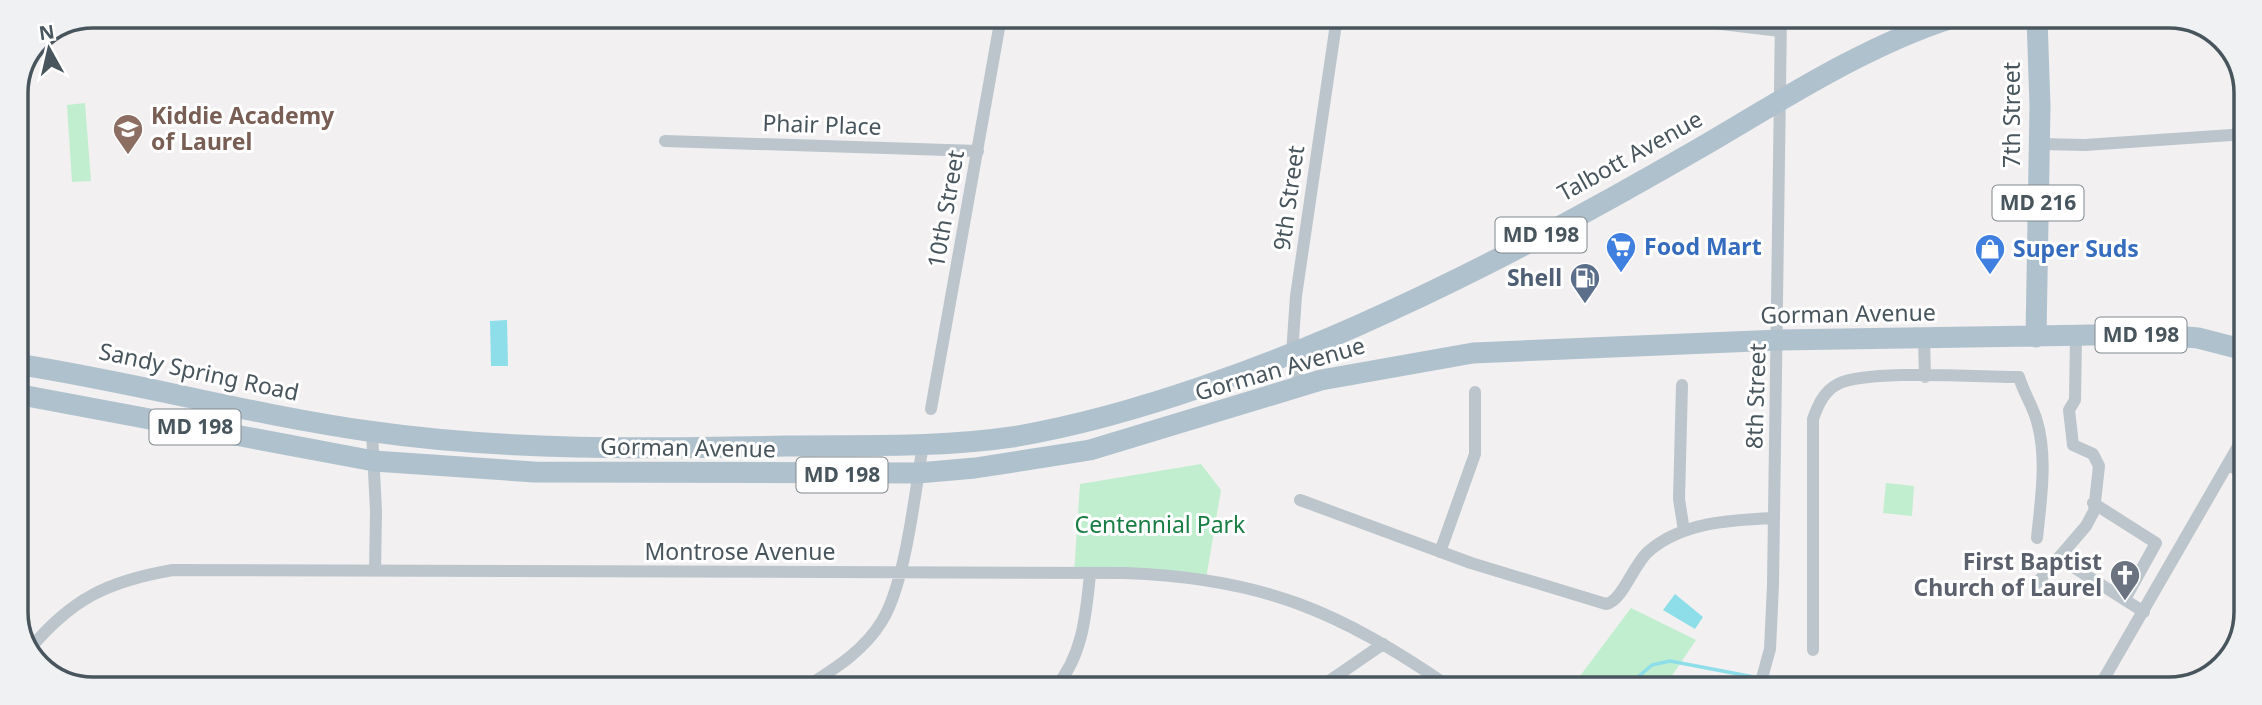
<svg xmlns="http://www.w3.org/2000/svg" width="2262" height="705" font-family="'Noto Sans',sans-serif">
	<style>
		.green { fill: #c0eece }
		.water { fill: #8edeea }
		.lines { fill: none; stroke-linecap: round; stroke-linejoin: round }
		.stream { stroke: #8edeea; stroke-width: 3.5 }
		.minor { stroke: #bcc5cc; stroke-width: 12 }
		.primary { stroke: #b0c1ce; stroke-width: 21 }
		.labels { text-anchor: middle; stroke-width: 6; stroke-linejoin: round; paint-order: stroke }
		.shield { fill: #fff; stroke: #7f888e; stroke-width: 2 }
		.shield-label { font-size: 21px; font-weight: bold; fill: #48555d }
		.street-label { font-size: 23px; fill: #48555d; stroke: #fff }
		.education-label { font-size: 23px; font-weight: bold; fill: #785e54; stroke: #fff; text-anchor: start }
		.shop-label { font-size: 23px; font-weight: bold; fill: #366cbe; stroke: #fff; text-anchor: start }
		.service-label { font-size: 23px; font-weight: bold; fill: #4e5e75; stroke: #fff; text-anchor: end }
		.park-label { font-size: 23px; fill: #1a7e44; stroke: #fff }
		.worship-label { font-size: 23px; font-weight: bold; fill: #5b616d; stroke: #fff; text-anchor: end }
		.rim { fill: none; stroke: #48555d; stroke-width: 3.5 }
	</style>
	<rect width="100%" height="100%" fill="#f2f0f0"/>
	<path class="green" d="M 85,103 L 91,181 L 72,182 L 67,105 Z
		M 1201,464 L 1221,490 L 1206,579 L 1074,574 L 1080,484 Z
		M 1886,483 L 1914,486 L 1912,516 L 1883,513 Z
		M 1631,608 L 1696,640 L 1663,689 L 1571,688 Z"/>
	<path class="water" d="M 507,320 L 508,366 L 491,366 L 490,321 Z
		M 1675,594 L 1703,617 L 1695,629 L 1663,610 Z"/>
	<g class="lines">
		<path class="stream" d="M 1766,679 L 1810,689
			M 1624,689 L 1652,665 L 1670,661 L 1759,678"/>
		<path class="minor" d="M 1671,18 L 1780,31
			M 665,141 L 978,151
			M 2039,144 L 2085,145 L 2246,134
			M 1924,339 L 1925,377
			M 1682,385 L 1679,499 L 1684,531
			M 1300,386 L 1292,354 L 1296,296 L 1337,17
			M 931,409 L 1001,17
			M 372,432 L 376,511 L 375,571
			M 2228,465 L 2244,473
			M 1300,500 L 1471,563 L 1606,604 C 1622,602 1634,563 1649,551 C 1683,522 1731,520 1774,518
			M 2093,503 L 2156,543 L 2125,599
			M 1440,552 L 1475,454 L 1475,392
			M 2059,558 L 2144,612
			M 2037,583 L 2086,526 L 2094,511 L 2099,466 L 2093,454 L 2073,445 L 2069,410 L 2075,400 L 2076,336
			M 29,650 C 71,599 108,581 173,570 L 1125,573 C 1263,578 1339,611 1451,688
			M 1813,650 L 1813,419 C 1818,405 1824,391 1838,384 C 1869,369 1979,377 2019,377 C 2023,391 2031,403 2036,418 C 2048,456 2041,498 2037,538
			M 806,687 C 834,669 864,651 882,621 C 906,582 915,491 923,445
			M 1055,688 C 1083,656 1086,614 1090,574
			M 1319,688 L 1383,644
			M 1759,689 L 1770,649 L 1773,585 L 1781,18
			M 2098,689 L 2244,436"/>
		<path class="primary" d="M 2036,337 L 2040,106 L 2037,18
			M 16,364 C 134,382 249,414 368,431 C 506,451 648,449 787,446 C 862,445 937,448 1012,437 C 1133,417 1278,363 1390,311 C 1495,263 1598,207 1698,149 C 1779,102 1862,47 1952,18
			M 16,394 L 374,461 L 534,472 L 918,473 L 975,468 L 1090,450 L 1321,380 L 1473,353 L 1779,340 L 2151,334 L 2198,338 L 2245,350"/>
	</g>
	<defs>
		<g id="school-pin" transform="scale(1.575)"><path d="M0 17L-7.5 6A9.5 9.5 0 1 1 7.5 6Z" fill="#8d6e63" stroke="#fff"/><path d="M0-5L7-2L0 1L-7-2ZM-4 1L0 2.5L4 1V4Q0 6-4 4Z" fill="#fff"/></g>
		<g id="supermarket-pin" transform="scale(1.575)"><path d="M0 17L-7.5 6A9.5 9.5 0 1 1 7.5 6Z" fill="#3f7fe0" stroke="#fff"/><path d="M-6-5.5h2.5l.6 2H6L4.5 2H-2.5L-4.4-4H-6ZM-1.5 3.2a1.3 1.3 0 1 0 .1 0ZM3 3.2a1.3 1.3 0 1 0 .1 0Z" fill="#fff"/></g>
		<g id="shop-pin" transform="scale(1.575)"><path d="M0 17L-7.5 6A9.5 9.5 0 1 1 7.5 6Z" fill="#3f7fe0" stroke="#fff"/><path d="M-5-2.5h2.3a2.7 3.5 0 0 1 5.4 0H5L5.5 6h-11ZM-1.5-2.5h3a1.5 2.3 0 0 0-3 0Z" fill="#fff"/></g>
		<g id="fuel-pin" transform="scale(1.575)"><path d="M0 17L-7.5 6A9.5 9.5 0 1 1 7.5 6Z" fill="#5c6f8a" stroke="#fff"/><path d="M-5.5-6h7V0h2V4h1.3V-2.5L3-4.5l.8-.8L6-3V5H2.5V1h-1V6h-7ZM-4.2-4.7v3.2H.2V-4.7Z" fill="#fff"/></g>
		<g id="church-pin" transform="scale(1.575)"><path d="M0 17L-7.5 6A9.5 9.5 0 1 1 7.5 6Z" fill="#6b7280" stroke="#fff"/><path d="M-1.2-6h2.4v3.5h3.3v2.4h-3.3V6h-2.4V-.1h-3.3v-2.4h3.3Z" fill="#fff"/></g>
	</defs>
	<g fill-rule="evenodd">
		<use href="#school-pin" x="128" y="129"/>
		<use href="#supermarket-pin" x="1621" y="247"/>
		<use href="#shop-pin" x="1990" y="249"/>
		<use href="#fuel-pin" x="1585" y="278"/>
		<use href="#church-pin" x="2125" y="575"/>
	</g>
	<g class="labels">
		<g class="shield">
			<rect x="1992.5" y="185.5" width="91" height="35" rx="5"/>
			<rect x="1495.5" y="217.5" width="91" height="35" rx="5"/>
			<rect x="2095.5" y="317.5" width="91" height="35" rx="5"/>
			<rect x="149.5" y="409.5" width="91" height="35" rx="5"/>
			<rect x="796.5" y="457.5" width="91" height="35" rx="5"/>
		</g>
		<g class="shield-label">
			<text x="2038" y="210">MD 216</text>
			<text x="1541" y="242">MD 198</text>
			<text x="2141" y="342">MD 198</text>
			<text x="195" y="434">MD 198</text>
			<text x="842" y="482">MD 198</text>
		</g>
		<g class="street-label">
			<text transform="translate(2012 115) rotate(-90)" y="8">7th Street</text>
			<text transform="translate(822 125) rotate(2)" y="8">Phair Place</text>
			<text transform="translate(1630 156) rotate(-29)" y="8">Talbott Avenue</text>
			<text transform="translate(1289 198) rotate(-82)" y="8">9th Street</text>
			<text transform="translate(946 209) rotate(-80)" y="8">10th Street</text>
			<text transform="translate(1848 314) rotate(-1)" y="8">Gorman Avenue</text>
			<text transform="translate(1280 369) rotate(-16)" y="8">Gorman Avenue</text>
			<text transform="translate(199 372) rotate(12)" y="8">Sandy Spring Road</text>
			<text transform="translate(1756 396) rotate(-88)" y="8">8th Street</text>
			<text transform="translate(688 448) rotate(1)" y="8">Gorman Avenue</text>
			<text x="740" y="560">Montrose Avenue</text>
		</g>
		<g class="education-label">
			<text x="151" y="124">Kiddie Academy<tspan x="151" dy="26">of Laurel</tspan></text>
		</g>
		<g class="shop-label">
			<text x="1644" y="255">Food Mart</text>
			<text x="2013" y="257">Super Suds</text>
		</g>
		<g class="service-label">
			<text x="1562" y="286">Shell</text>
		</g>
		<g class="park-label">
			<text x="1160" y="533">Centennial Park</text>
		</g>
		<g class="worship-label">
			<text x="2102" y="570">First Baptist<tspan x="2102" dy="26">Church of Laurel</tspan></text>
		</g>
	</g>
	<path d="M0 0H2262V705H0ZM93 28H2169A65 65 0 0 1 2234 93V612A65 65 0 0 1 2169 677H93A65 65 0 0 1 28 612V93A65 65 0 0 1 93 28Z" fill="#f0f1f2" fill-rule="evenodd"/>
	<path class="rim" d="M93 28H2169A65 65 0 0 1 2234 93V612A65 65 0 0 1 2169 677H93A65 65 0 0 1 28 612V93A65 65 0 0 1 93 28Z"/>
	<g transform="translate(49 49) rotate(352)" stroke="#ffffff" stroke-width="5" paint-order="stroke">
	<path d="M0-5L12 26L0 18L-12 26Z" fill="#48555d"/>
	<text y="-10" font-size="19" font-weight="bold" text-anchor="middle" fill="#48555d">N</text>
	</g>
</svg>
